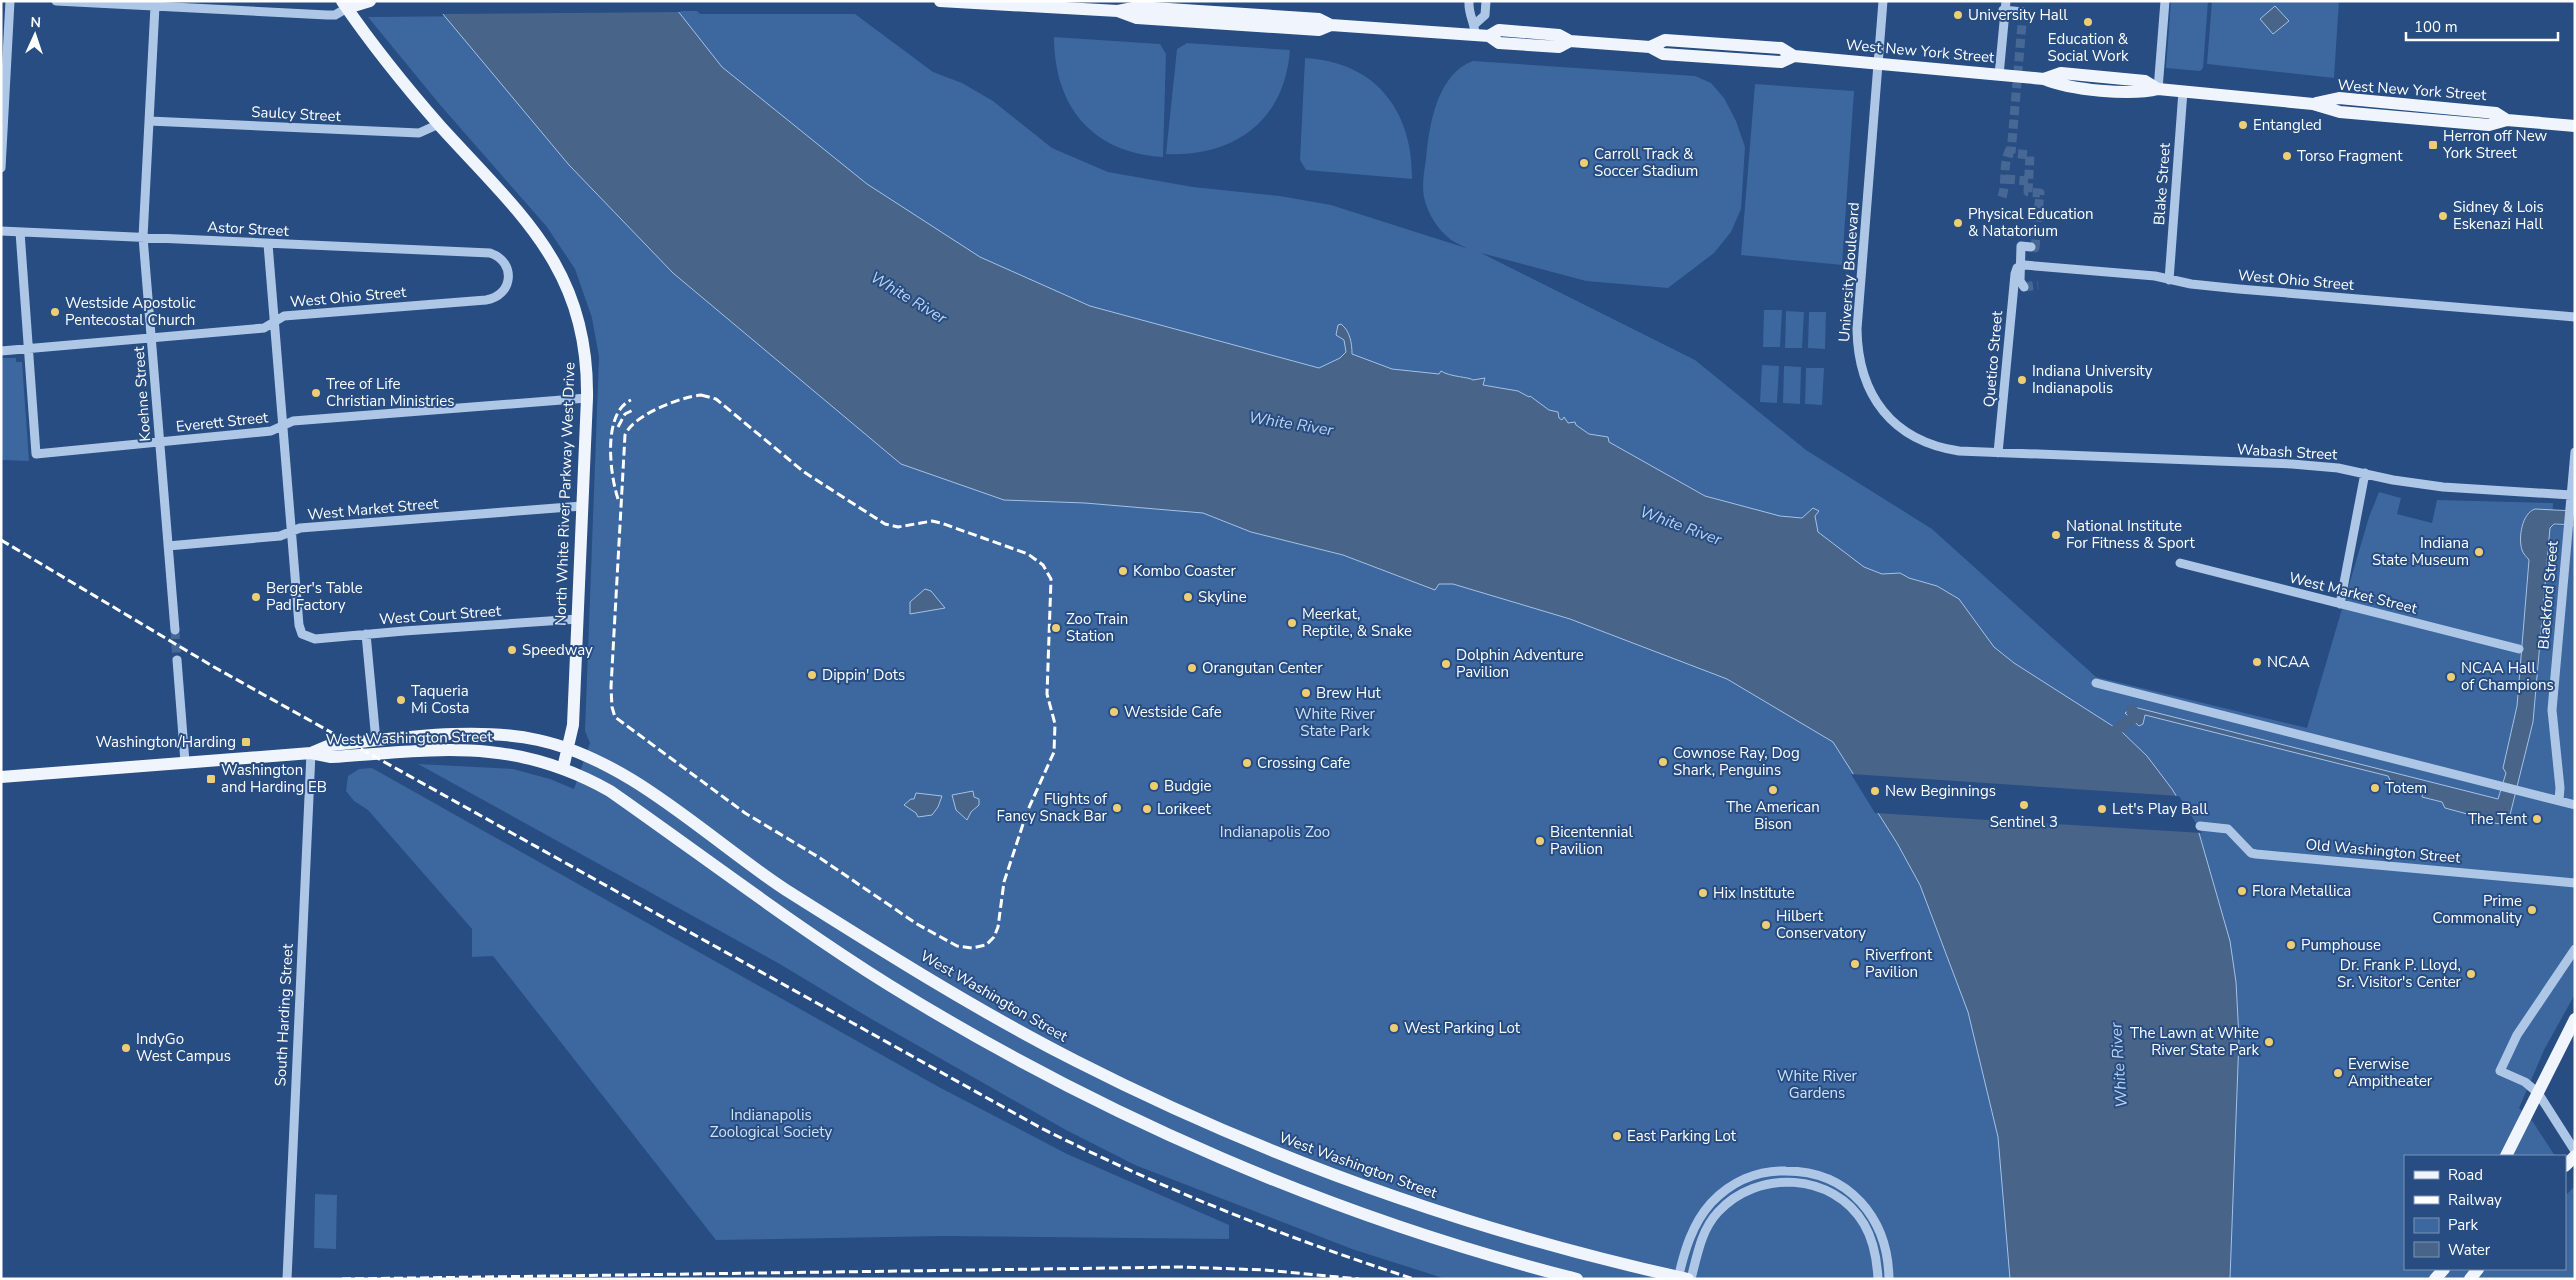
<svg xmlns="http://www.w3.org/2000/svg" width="2576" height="1280" font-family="'Nunito Sans',sans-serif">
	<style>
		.green { fill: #3c679f }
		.water { fill: #486489; stroke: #a4c2e7 }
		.pier { fill: #274d82 }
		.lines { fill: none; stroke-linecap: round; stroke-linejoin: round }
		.canal { stroke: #486489; stroke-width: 11 }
		.minor-tunnel { stroke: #476895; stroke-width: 9; stroke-dasharray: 9 4.5; stroke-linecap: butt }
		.minor { stroke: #afc7e6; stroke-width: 9 }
		.major { stroke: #f0f5fd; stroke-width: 12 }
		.rail { stroke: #fff; stroke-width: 3; stroke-dasharray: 9 4; stroke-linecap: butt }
		.minor-bridge { stroke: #afc7e6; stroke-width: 9 }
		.poi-dot { fill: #efcd75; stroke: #274d82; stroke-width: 2 }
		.labels { text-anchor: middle; stroke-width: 4; stroke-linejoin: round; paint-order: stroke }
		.poi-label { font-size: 15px; fill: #fff; stroke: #274d82; text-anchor: start }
		.street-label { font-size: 15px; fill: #fff; stroke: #274d82 }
		.park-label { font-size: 15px; fill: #d2e2f5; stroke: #274d82 }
		.water-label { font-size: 16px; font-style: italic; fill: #bbd1ee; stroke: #274d82 }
	</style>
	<rect width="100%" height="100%" fill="#274d82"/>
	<path class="green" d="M 2171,1 L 2208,1 L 2203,68 L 2200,71 L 2166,68 Z
		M 2212,1 L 2339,1 L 2334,78 L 2207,64 Z
		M 679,11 L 697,11 L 700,14 L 855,14 L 933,72 L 962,83 L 993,101 L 1052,148 L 1108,172 L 1193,187 L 1280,196 L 1331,205 L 1466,248 C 1462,245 1455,243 1450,239 C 1439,231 1428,214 1425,201 C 1421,187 1424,173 1426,159 C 1429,125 1437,74 1473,61 L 1695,76 L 1711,83 L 1724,98 L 1736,121 L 1745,147 L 1741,209 L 1731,232 L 1714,253 L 1668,288 L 1586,281 L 1481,253 L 1695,360 L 1806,450 L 1932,529 L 2096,677 L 2307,728 L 2369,517 L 2379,492 L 2401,498 L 2397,514 L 2432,523 L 2437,500 L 2553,503 L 2552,525 L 2575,526 L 2575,994 L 2544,1050 L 2519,1108 L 2533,1122 L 2555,1156 L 2405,1156 L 2405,1269 L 2565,1269 L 2565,1188 L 2567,1194 L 2575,1186 L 2575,1279 L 1446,1279 L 1352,1249 L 1135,1165 L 1066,1130 L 873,1020 L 778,963 L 418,764 L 513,769 L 550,779 L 574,789 L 590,743 L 585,731 L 599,357 L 592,318 L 575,269 L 547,227 L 441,106 L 368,17 L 680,14 Z
		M 1054,37 L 1160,44 L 1166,54 L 1163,157 C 1092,153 1054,106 1054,37 Z
		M 1187,43 L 1290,50 C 1285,120 1235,157 1166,154 L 1177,49 Z
		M 1305,58 C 1376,62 1413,111 1412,179 L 1306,170 L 1300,160 Z
		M 1755,84 L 1854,91 L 1842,265 L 1741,255 Z
		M 1764,310 L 1782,310 L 1780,347 L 1763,347 Z
		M 1786,311 L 1804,312 L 1802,348 L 1785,348 Z
		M 1809,312 L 1826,312 L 1825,349 L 1808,348 Z
		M 1,358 L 16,358 L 16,362 L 22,362 L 29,461 L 1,460 Z
		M 1762,365 L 1779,366 L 1777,403 L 1760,402 Z
		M 1784,366 L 1801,367 L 1800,404 L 1783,403 Z
		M 1806,368 L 1824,368 L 1822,405 L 1805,404 Z
		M 372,768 L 937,1086 L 1067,1154 L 1229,1225 L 1229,1239 L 945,1236 L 716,1240 L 493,956 L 472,957 L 472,929 L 368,810 L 354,801 L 346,791 L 348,776 L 359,769 Z
		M 315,1194 L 337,1195 L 336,1249 L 314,1248 Z"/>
	<path class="water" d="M 432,1 L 670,1 L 722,67 L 867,184 L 980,257 L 1090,306 L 1319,368 L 1340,358 L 1346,352 L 1344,340 L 1336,335 L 1338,325 L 1341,324 C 1350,331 1352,343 1352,354 L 1392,369 L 1439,374 L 1441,371 C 1450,377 1470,377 1473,380 L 1485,378 L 1483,385 L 1518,391 L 1529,397 L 1530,396 L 1549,410 L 1558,412 L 1559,418 L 1562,420 L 1564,417 L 1568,423 L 1575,422 L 1576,425 L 1589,434 L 1608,437 L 1609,442 L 1705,496 L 1780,516 L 1802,518 L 1813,508 L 1819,511 L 1815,516 L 1818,532 L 1864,567 L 1882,574 L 1900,573 L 1909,578 L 1937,586 L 1959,599 L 1994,647 L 2014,663 L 2122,732 L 2147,756 L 2172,789 L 2199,833 L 2230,941 L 2236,982 L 2239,1038 L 2230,1279 L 2010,1279 L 1998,1137 L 1968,1012 L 1920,885 L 1897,843 L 1833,742 L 1727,679 L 1570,619 L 1453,584 L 1439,584 L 1435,590 L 1343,555 L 1251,532 L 1203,513 L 1085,503 L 1004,500 L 901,464 L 673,273 L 569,165 Z
		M 2275,6 L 2289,21 L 2273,34 L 2260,19 Z
		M 2535,509 L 2575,511 L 2575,525 L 2554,524 L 2550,528 L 2533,722 L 2510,815 L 2501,824 L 2473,820 L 2471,815 L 2445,808 L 2442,802 L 2422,797 L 2423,791 L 2391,782 L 2388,776 L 2145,715 L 2143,724 L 2139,726 L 2125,713 L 2134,707 L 2498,799 L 2506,773 L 2503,768 L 2517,706 L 2529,560 C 2527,557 2523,554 2522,550 C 2518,538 2522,513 2535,509 Z
		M 925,589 L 931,591 L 945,608 L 910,614 L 910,602 Z
		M 973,791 L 974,797 L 979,799 L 979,805 L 971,812 L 967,820 L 956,810 L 952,795 Z
		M 916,793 L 942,796 L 938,807 L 932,815 L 918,817 L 916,813 L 904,805 L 911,799 L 914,799 Z"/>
	<path class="pier" d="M 430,1 L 673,1 L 681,12 L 439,14 Z
		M 1851,774 L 2179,796 L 2202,833 L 1875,813 Z"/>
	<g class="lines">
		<path class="canal" d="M 2103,735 L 2115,731 L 2136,716 L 2132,710"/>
		<path class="minor-tunnel" d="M 2023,12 L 2011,153 L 2030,155 L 2028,192 L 2040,193 L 2035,248 L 2031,247
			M 2006,179 L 2028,181
			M 2002,197 C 2007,183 2002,160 2011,148
			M 2024,287 L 2038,285
			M 175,630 L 177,660"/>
		<path class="minor" d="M 56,1 L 327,15 L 335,15 L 347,8
			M 1469,1 C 1468,15 1475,22 1475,35
			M 1883,1 L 1857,329 C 1858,395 1892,441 1959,451 L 2292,464 L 2338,468 L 2393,480 L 2443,487 L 2571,495
			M 155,6 L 143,237 L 175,630
			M 1475,24 L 1485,15 L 1486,1
			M 1999,75 L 2006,1
			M 2158,89 L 2165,1
			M 149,121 L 419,133 L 439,124
			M 1,168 L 10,1
			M 1,231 L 490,253 C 517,262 513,296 486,300 L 284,316 L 264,328 L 1,351
			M 20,232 L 36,454 L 271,431 L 293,421 L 587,398
			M 268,244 L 299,625 L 302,634 L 315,639 L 404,631 L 578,619
			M 2169,280 L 2183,91
			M 1998,453 L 2015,274 L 2017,268 L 2024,265 L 2155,276 L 2191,284 L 2239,289 L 2575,317
			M 168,546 L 280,536 L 300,528 L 582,506
			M 2180,563 L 2519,649
			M 2340,604 L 2365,473
			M 366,634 L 376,741
			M 177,660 L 185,762
			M 2096,683 L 2575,805
			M 2559,800 L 2560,788 L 2552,710 L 2575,452
			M 2200,826 L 2228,829 L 2251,853 L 2256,854 L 2575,883
			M 2575,949 L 2517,1035 L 2500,1071 L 2525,1082 L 2538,1093 L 2575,1151
			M 287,1279 L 311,753
			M 1678,1279 C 1684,1252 1692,1224 1711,1203 C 1731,1182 1757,1170 1786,1171 C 1849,1171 1888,1218 1889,1279
			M 1691,1279 C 1697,1256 1701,1230 1718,1212 C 1757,1169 1833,1172 1864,1224 C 1874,1241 1877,1259 1878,1279"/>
		<path class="major" d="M 342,1 C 372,45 406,87 441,127 C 521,215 589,269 587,398 L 573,725 L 563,768
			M 940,1 L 1118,11 L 1137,18 L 1319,30 L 1331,25
			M 347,8 L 370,1
			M 1118,11 L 1138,7 L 1319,19 L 1331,25 L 1489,36 L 1499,43 L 1559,47 L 1570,41
			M 1489,36 L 1499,30 L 1559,35 L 1570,41 L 1650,47 L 1663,54 L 1781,62 L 1794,56
			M 1650,47 L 1665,40 L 1781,48 L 1794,56 L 2044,79 C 2070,90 2131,96 2158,89 L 2313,104 L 2340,112 L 2489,125 L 2507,120 L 2575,126
			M 2044,79 L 2061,73 L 2145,81 L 2158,89
			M 2316,103 L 2339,98 L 2496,113 L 2507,120
			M 311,753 L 330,745 C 394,739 475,726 538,740 C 631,760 708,839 786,890 C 881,950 976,1010 1076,1061 C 1270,1160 1475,1232 1688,1279
			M 1,777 L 311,753 L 331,757 C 437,750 513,736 610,791 C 703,856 793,925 889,985 C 1101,1116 1335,1218 1577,1279
			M 2506,1156 L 2575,1019
			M 2565,1166 L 2575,1156
			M 2435,1279 L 2444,1269
			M 2470,1279 L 2478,1269"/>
		<path class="rail" d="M 701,395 L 716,399 L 804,472 L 885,524 L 898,527 L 932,521 L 941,523 L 1028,554 L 1043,565 L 1051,579 L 1047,694 L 1055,724 L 1054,752 L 1027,812 L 1004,882 L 998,927 L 994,937 L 986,945 L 972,948 L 957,946 L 917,924 L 820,858 L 745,813 L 615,717 L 612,707 L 611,687 L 625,435 C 633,415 680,397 701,395 Z
			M 618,427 L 625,414 L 635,409
			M 618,499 C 610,475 602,413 631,400
			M 1,540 L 214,667 L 1041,1128 C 1161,1188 1286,1238 1414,1279
			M 342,1279 L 1182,1267 L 1265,1270 L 1359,1279"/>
		<path class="minor-bridge" d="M 2003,10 L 2023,12
			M 2024,287 L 2020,281 L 2021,246 L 2031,247"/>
	</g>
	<g class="poi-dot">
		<circle cx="1958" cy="15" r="5"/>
		<circle cx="2088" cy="22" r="5"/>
		<circle cx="2243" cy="125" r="5"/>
		<rect x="2428" y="140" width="10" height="10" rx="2.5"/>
		<circle cx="2287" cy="156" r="5"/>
		<circle cx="1584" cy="163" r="5"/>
		<circle cx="2443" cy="216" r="5"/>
		<circle cx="1958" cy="223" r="5"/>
		<circle cx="55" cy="312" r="5"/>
		<circle cx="2022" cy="380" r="5"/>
		<circle cx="316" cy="393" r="5"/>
		<circle cx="2056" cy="535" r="5"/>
		<circle cx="2479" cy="552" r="5"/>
		<circle cx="1123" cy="571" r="5"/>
		<circle cx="256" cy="597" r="5"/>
		<circle cx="1188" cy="597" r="5"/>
		<circle cx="1292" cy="623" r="5"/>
		<circle cx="1056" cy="628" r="5"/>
		<circle cx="512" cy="650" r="5"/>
		<circle cx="2257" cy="662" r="5"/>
		<circle cx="1446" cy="664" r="5"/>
		<circle cx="1192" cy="668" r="5"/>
		<circle cx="812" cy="675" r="5"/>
		<circle cx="2451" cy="677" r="5"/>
		<circle cx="1306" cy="693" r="5"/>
		<circle cx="401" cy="700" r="5"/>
		<circle cx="1114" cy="712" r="5"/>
		<rect x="241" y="737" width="10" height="10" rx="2.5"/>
		<circle cx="1663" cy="762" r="5"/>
		<circle cx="1247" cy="763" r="5"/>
		<rect x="206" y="774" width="10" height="10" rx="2.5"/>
		<circle cx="1154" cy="786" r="5"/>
		<circle cx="2375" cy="788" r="5"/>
		<circle cx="1773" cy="790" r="5"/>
		<circle cx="1875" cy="791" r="5"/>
		<circle cx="2024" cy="805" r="5"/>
		<circle cx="1117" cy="808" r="5"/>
		<circle cx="1147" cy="809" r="5"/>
		<circle cx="2102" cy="809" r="5"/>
		<circle cx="2537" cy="819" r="5"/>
		<circle cx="1540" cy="841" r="5"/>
		<circle cx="2242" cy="891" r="5"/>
		<circle cx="1703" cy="893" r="5"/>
		<circle cx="2532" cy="910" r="5"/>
		<circle cx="1766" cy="925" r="5"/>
		<circle cx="2291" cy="945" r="5"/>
		<circle cx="1855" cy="964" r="5"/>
		<circle cx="2471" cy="974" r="5"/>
		<circle cx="1394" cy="1028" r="5"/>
		<circle cx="2269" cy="1042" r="5"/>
		<circle cx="126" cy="1048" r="5"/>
		<circle cx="2338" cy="1073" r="5"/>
		<circle cx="1617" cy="1136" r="5"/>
	</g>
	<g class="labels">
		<g class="poi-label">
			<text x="1968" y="20">University Hall</text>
			<text x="2088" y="44" text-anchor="middle">Education &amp;<tspan x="2088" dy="17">Social Work</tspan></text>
			<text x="2253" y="130">Entangled</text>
			<text x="2443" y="141">Herron off New<tspan x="2443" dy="17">York Street</tspan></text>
			<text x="1594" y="159">Carroll Track &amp;<tspan x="1594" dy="17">Soccer Stadium</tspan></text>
			<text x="2297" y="161">Torso Fragment</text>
			<text x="2453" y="212">Sidney &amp; Lois<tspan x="2453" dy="17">Eskenazi Hall</tspan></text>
			<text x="1968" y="219">Physical Education<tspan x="1968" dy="17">&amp; Natatorium</tspan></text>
			<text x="65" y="308">Westside Apostolic<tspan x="65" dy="17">Pentecostal Church</tspan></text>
			<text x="2032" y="376">Indiana University<tspan x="2032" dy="17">Indianapolis</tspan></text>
			<text x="326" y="389">Tree of Life<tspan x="326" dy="17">Christian Ministries</tspan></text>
			<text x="2066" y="531">National Institute<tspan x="2066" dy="17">For Fitness &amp; Sport</tspan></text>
			<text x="2469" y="548" text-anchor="end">Indiana<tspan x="2469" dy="17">State Museum</tspan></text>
			<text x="1133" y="576">Kombo Coaster</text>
			<text x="266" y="593">Berger's Table<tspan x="266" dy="17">Pad Factory</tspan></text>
			<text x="1198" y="602">Skyline</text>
			<text x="1302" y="619">Meerkat,<tspan x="1302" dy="17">Reptile, &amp; Snake</tspan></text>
			<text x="1066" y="624">Zoo Train<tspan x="1066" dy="17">Station</tspan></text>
			<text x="522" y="655">Speedway</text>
			<text x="1456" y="660">Dolphin Adventure<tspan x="1456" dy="17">Pavilion</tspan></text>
			<text x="2267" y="667">NCAA</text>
			<text x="1202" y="673">Orangutan Center</text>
			<text x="2461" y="673">NCAA Hall<tspan x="2461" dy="17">of Champions</tspan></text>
			<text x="822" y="680">Dippin' Dots</text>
			<text x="411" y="696">Taqueria<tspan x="411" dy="17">Mi Costa</tspan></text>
			<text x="1316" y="698">Brew Hut</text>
			<text x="1124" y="717">Westside Cafe</text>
			<text x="236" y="747" text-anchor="end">Washington/Harding</text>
			<text x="1673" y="758">Cownose Ray, Dog<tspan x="1673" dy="17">Shark, Penguins</tspan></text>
			<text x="1257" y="768">Crossing Cafe</text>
			<text x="221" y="775">Washington<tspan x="221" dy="17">and Harding EB</tspan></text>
			<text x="1164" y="791">Budgie</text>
			<text x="2385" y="793">Totem</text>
			<text x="1885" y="796">New Beginnings</text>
			<text x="1107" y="804" text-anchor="end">Flights of<tspan x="1107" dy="17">Fancy Snack Bar</tspan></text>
			<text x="1773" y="812" text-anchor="middle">The American<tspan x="1773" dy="17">Bison</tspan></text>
			<text x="1157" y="814">Lorikeet</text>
			<text x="2112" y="814">Let's Play Ball</text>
			<text x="2527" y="824" text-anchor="end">The Tent</text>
			<text x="2024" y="827" text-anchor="middle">Sentinel 3</text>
			<text x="1550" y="837">Bicentennial<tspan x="1550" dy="17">Pavilion</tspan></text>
			<text x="2252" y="896">Flora Metallica</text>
			<text x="1713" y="898">Hix Institute</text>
			<text x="2522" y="906" text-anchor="end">Prime<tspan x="2522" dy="17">Commonality</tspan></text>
			<text x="1776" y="921">Hilbert<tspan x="1776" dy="17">Conservatory</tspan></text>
			<text x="2301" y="950">Pumphouse</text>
			<text x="1865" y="960">Riverfront<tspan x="1865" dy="17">Pavilion</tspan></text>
			<text x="2461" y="970" text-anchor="end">Dr. Frank P. Lloyd,<tspan x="2461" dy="17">Sr. Visitor's Center</tspan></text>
			<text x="1404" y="1033">West Parking Lot</text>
			<text x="2259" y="1038" text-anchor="end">The Lawn at White<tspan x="2259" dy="17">River State Park</tspan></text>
			<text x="136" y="1044">IndyGo<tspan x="136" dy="17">West Campus</tspan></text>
			<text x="2348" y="1069">Everwise<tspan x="2348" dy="17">Ampitheater</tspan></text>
			<text x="1627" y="1141">East Parking Lot</text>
		</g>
		<g class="street-label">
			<text transform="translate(1920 51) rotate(5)" y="5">West New York Street</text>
			<text transform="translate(2412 90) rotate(4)" y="5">West New York Street</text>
			<text transform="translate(296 114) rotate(3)" y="5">Saulcy Street</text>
			<text transform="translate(2162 184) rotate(-86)" y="5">Blake Street</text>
			<text transform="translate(248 229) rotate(3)" y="5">Astor Street</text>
			<text transform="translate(1849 272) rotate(-86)" y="5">University Boulevard</text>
			<text transform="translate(2296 280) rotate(5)" y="5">West Ohio Street</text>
			<text transform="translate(348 297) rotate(-5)" y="5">West Ohio Street</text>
			<text transform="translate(1993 359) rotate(-85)" y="5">Quetico Street</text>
			<text transform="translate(142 394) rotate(-94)" y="5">Koehne Street</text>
			<text transform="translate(222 422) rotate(-6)" y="5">Everett Street</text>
			<text transform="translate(2287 452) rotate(3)" y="5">Wabash Street</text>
			<text transform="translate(565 494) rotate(-88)" y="5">North White River Parkway West Drive</text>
			<text transform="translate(373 509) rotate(-5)" y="5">West Market Street</text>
			<text transform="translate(2353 593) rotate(14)" y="5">West Market Street</text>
			<text transform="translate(2548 595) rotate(-85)" y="5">Blackford Street</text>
			<text transform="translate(440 615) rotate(-4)" y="5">West Court Street</text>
			<text transform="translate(409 738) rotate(-1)" y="5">West Washington Street</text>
			<text transform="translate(2383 851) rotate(5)" y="5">Old Washington Street</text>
			<text transform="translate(994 996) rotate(30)" y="5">West Washington Street</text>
			<text transform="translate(284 1015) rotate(-87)" y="5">South Harding Street</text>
			<text transform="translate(1358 1165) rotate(20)" y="5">West Washington Street</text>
		</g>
		<g class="park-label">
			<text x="1335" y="719">White River<tspan x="1335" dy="17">State Park</tspan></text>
			<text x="1275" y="837">Indianapolis Zoo</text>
			<text x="1817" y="1081">White River<tspan x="1817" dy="17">Gardens</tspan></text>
			<text x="771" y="1120">Indianapolis<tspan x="771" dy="17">Zoological Society</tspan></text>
		</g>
		<g class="water-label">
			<text transform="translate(909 297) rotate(31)" y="6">White River</text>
			<text transform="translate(1291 423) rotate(9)" y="6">White River</text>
			<text transform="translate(1681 525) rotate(20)" y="6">White River</text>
			<text transform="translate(2118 1065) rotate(-94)" y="6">White River</text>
		</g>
	</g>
	<rect width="2576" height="1280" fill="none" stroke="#ffffff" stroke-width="5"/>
	<rect x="2404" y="1155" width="162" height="115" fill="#274d82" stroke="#7d94b4"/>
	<rect x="2414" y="1171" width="25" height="8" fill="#f0f5fd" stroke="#7d94b4"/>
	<text x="2448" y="1180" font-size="15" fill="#ffffff">Road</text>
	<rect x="2414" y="1196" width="25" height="8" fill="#ffffff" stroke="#7d94b4"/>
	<text x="2448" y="1205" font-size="15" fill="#ffffff">Railway</text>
	<rect x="2414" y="1218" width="25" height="15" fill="#3c679f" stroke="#7d94b4"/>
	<text x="2448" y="1230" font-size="15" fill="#ffffff">Park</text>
	<rect x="2414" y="1242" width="25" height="15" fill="#486489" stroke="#7d94b4"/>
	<text x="2448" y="1255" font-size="15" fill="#ffffff">Water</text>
	<g transform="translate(35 35) rotate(3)" stroke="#274d82" stroke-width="4" paint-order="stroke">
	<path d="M0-4L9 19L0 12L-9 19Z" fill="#ffffff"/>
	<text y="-8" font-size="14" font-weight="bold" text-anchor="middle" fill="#ffffff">N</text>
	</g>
	<path d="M2406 32v8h152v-8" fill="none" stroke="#ffffff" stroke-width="2.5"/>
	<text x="2414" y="32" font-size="15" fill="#ffffff" stroke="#274d82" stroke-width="4" paint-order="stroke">100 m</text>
</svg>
